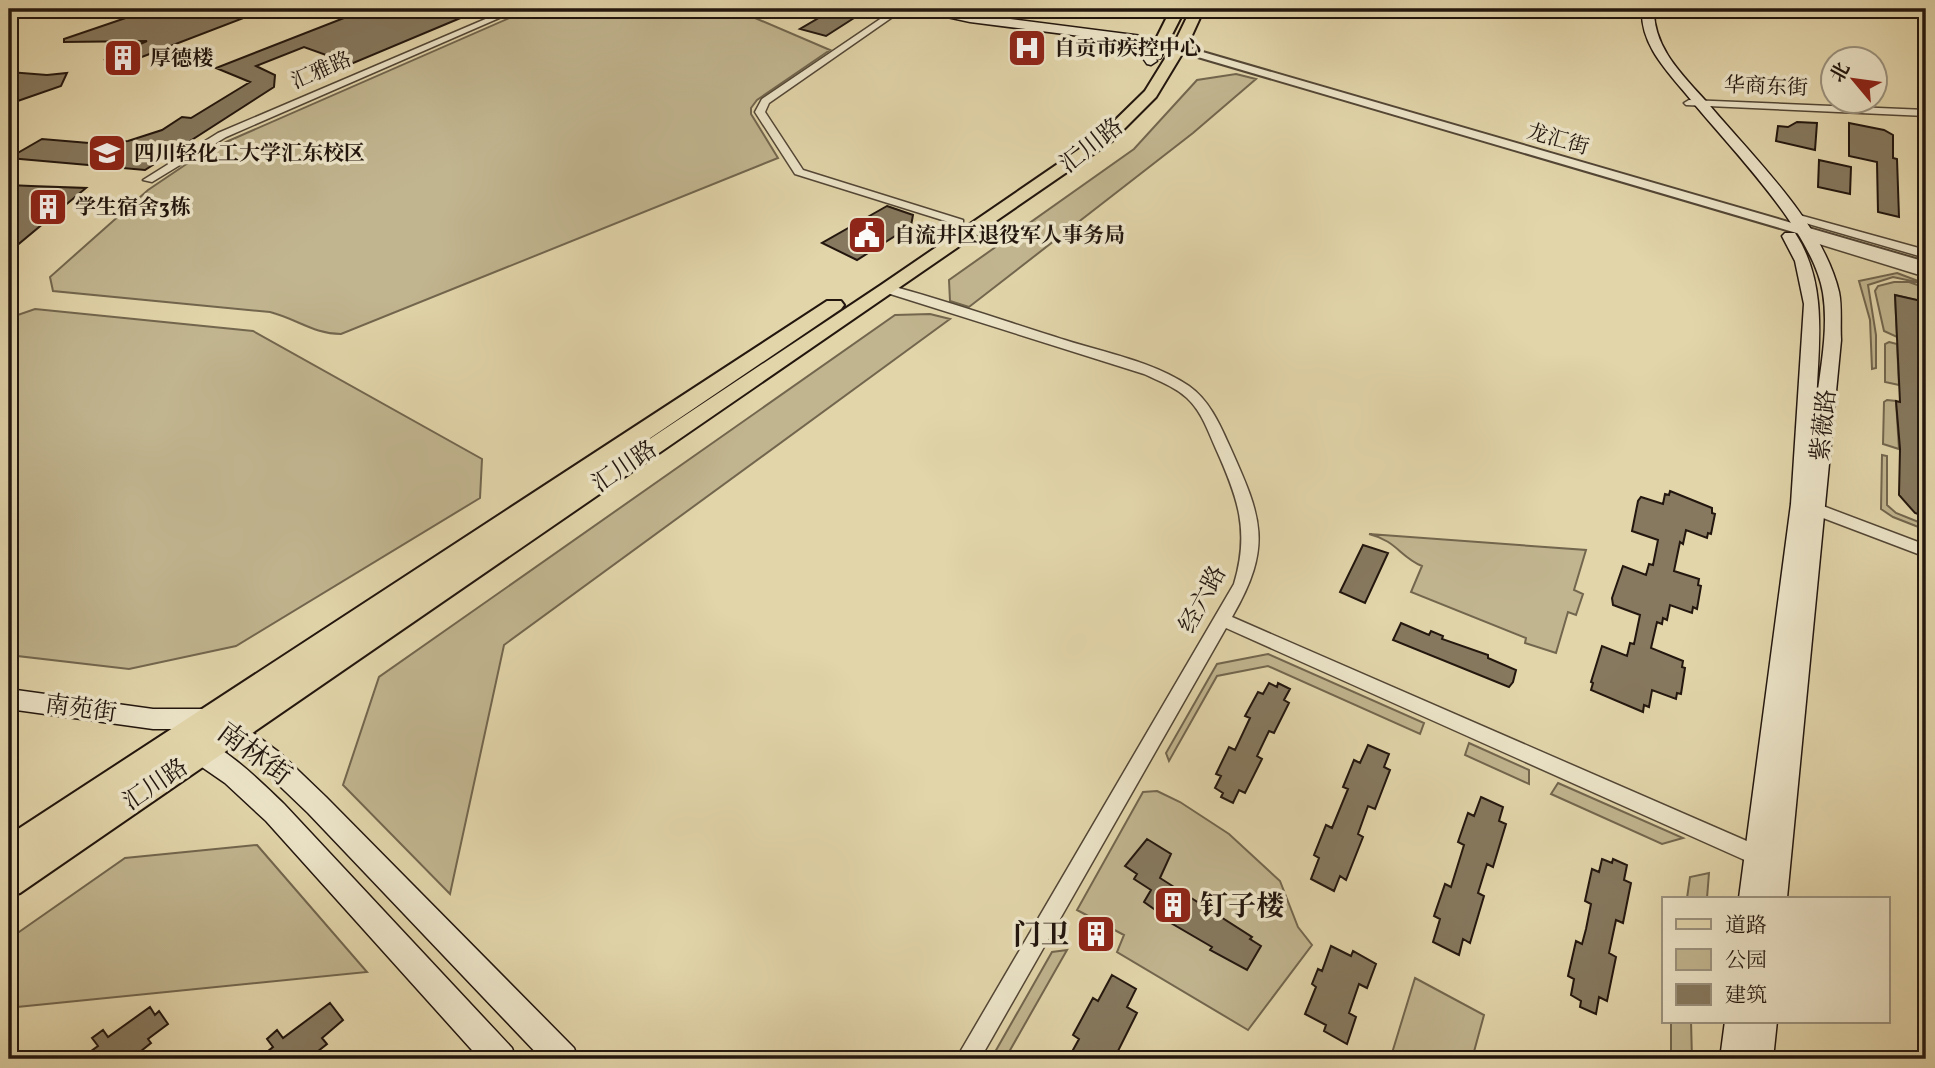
<svg xmlns="http://www.w3.org/2000/svg" width="1935" height="1068" font-family="Vollkorn,'Noto Serif SC',serif">
	<style>
		.green { fill: #c1b58f; stroke: #72664e; stroke-width: 2 }
		.building { fill: #86795f; stroke: #22160e; stroke-width: 2 }
		.lines { fill: none; stroke-linecap: round; stroke-linejoin: round }
		.minor-casing { stroke: #524635; stroke-width: 3 }
		.tertiary-casing { stroke: #524635; stroke-width: 4 }
		.secondary-casing { stroke: #22160e; stroke-width: 3 }
		.primary-casing { stroke: #22160e; stroke-width: 4 }
		.minor { fill: #ece4c8; fill-rule: evenodd }
		.tertiary { fill: #ece4c8; fill-rule: evenodd }
		.secondary { fill: #ece4c8; fill-rule: evenodd }
		.primary { fill: #e2d5aa; fill-rule: evenodd }
		.labels { text-anchor: middle; stroke-width: 7; stroke-linejoin: round; paint-order: stroke }
		.far-poi-label { font-size: 21px; font-weight: bold; fill: #22160e; stroke: #ece4c8; text-anchor: start }
		.far-street-label { font-size: 21px; fill: #22160e; stroke: #ece4c8 }
		.street-label { font-size: 24px; fill: #22160e; stroke: #ece4c8 }
		.near-street-label { font-size: 28px; fill: #22160e; stroke: #ece4c8 }
		.near-poi-label { font-size: 28px; font-weight: bold; fill: #22160e; stroke: #ece4c8; text-anchor: start }
	</style>
	<rect width="100%" height="100%" fill="#e2d5aa"/>
	<filter id="stains"><feTurbulence type="fractalNoise" baseFrequency=".00286" numOctaves="4"/><feColorMatrix values="0 0 0 0 .2 0 0 0 0 .09 0 0 0 0 .02 0 0 0 .5 -.17"/></filter>
	<radialGradient id="worn" r=".72"><stop offset=".6" stop-color="#630" stop-opacity="0"/><stop offset="1" stop-color="#630" stop-opacity=".3"/></radialGradient>
	<path class="green" d="M 530,9 L 734,9 L 830,50 L 757,100 L 751,108 L 751,114 L 778,158 L 341,334 C 314,334 297,319 270,312 L 53,291 L 50,277 L 148,190 L 185,165 L 226,142 Z
		M 1236,74 L 1256,79 L 1193,133 L 969,307 L 950,301 L 949,280 L 1134,149 L 1197,80 Z
		M 1897,273 L 1926,284 L 1893,277 L 1868,285 L 1876,335 L 1876,368 L 1872,369 L 1870,320 L 1859,281 Z
		M 1894,282 L 1909,282 L 1926,288 L 1926,311 L 1925,302 L 1895,295 L 1897,337 L 1884,331 L 1875,291 L 1878,286 Z
		M 35,309 L 253,331 L 482,459 L 480,498 L 236,646 L 129,669 L 9,655 L 9,318 Z
		M 930,314 L 950,319 L 504,645 L 450,894 L 343,785 L 379,677 L 895,315 Z
		M 1889,342 L 1897,344 L 1899,385 L 1885,382 L 1885,344 Z
		M 1887,400 L 1896,401 L 1899,449 L 1883,444 L 1884,402 Z
		M 1882,455 L 1887,456 L 1887,505 L 1896,513 L 1926,525 L 1926,530 L 1893,517 L 1881,509 Z
		M 1369,534 L 1586,550 L 1574,590 L 1583,594 L 1576,615 L 1568,612 L 1556,653 L 1525,643 L 1526,638 L 1411,592 L 1422,566 C 1400,557 1397,541 1369,534 Z
		M 1268,654 L 1424,723 L 1420,734 L 1268,666 L 1217,676 L 1169,761 L 1166,753 L 1217,664 Z
		M 1469,743 L 1529,770 L 1529,784 L 1465,755 Z
		M 1558,783 L 1683,838 L 1662,844 L 1551,794 Z
		M 1157,791 L 1180,802 L 1229,834 L 1280,881 L 1298,927 L 1312,945 L 1248,1030 L 1117,952 L 1124,935 L 1077,910 L 1143,792 Z
		M 257,845 L 367,972 L 17,1007 L 9,1013 L 9,939 L 125,858 Z
		M 1709,873 L 1707,898 L 1687,898 L 1690,877 Z
		M 1067,950 L 1005,1059 L 991,1059 L 1052,952 Z
		M 1415,978 L 1484,1015 L 1472,1059 L 1402,1059 L 1392,1053 Z
		M 1671,1021 L 1691,1021 L 1692,1059 L 1671,1059 Z"/>
	<path class="building" d="M 152,9 L 234,9 L 254,14 L 134,60 L 104,60 L 147,41 L 64,42 L 64,39 Z
		M 367,9 L 482,9 L 351,64 L 304,47 L 256,66 L 275,75 L 274,87 L 145,170 L 9,158 L 42,139 L 89,143 L 128,141 L 162,130 L 182,117 L 191,118 L 250,82 L 216,68 Z
		M 834,9 L 868,9 L 826,36 L 800,29 Z
		M 9,72 L 47,75 L 67,73 L 61,86 L 9,104 Z
		M 1797,122 L 1817,123 L 1815,150 L 1776,141 L 1778,126 L 1788,127 Z
		M 1849,123 L 1884,130 L 1893,135 L 1893,158 L 1897,159 L 1899,217 L 1878,212 L 1877,162 L 1849,156 Z
		M 1819,160 L 1851,167 L 1850,194 L 1818,187 Z
		M 9,185 L 31,186 L 86,188 L 9,252 Z
		M 887,206 L 913,215 L 911,226 L 857,260 L 822,243 Z
		M 1895,295 L 1926,302 L 1926,517 L 1915,513 L 1899,495 L 1900,449 L 1896,401 L 1900,402 Z
		M 1670,491 L 1712,508 L 1712,513 L 1715,514 L 1711,534 L 1708,533 L 1707,538 L 1686,530 L 1683,544 L 1680,542 L 1674,571 L 1699,579 L 1698,585 L 1701,586 L 1697,609 L 1693,607 L 1692,613 L 1670,605 L 1667,620 L 1663,618 L 1662,624 L 1657,622 L 1651,648 L 1683,661 L 1682,667 L 1685,668 L 1681,694 L 1677,693 L 1676,699 L 1652,690 L 1649,707 L 1644,705 L 1643,712 L 1591,690 L 1593,683 L 1591,682 L 1602,646 L 1627,656 L 1630,643 L 1634,644 L 1640,615 L 1613,605 L 1612,598 L 1623,566 L 1646,575 L 1649,564 L 1653,565 L 1658,540 L 1632,531 L 1638,501 L 1641,497 L 1663,504 L 1665,494 L 1669,495 Z
		M 1363,545 L 1388,553 L 1365,603 L 1340,592 Z
		M 1401,623 L 1429,635 L 1431,631 L 1443,636 L 1442,639 L 1488,655 L 1488,658 L 1516,670 L 1513,682 L 1509,687 L 1393,640 Z
		M 1269,683 L 1277,687 L 1278,683 L 1290,689 L 1284,700 L 1289,703 L 1274,733 L 1269,731 L 1257,756 L 1262,759 L 1245,793 L 1239,790 L 1233,803 L 1221,797 L 1223,793 L 1215,788 L 1221,776 L 1216,774 L 1229,747 L 1235,750 L 1250,718 L 1245,716 L 1258,692 L 1263,694 Z
		M 1368,745 L 1389,754 L 1384,767 L 1390,770 L 1375,809 L 1368,806 L 1358,834 L 1363,837 L 1346,880 L 1340,876 L 1334,891 L 1311,879 L 1319,858 L 1314,855 L 1326,825 L 1332,828 L 1348,789 L 1343,787 L 1354,760 L 1360,763 Z
		M 1481,797 L 1503,807 L 1499,821 L 1506,824 L 1493,867 L 1487,864 L 1478,893 L 1484,896 L 1470,943 L 1463,939 L 1459,955 L 1433,942 L 1440,919 L 1434,916 L 1445,884 L 1451,887 L 1464,845 L 1458,842 L 1468,813 L 1474,816 Z
		M 1147,839 L 1171,854 L 1160,878 L 1252,937 L 1250,939 L 1261,946 L 1247,970 L 1210,950 L 1212,947 L 1159,916 L 1161,914 L 1144,902 L 1151,890 L 1134,879 L 1137,874 L 1125,866 Z
		M 1602,859 L 1612,863 L 1613,859 L 1627,865 L 1624,880 L 1631,883 L 1623,923 L 1616,920 L 1609,953 L 1616,957 L 1607,1001 L 1599,997 L 1596,1014 L 1580,1007 L 1581,1001 L 1571,995 L 1574,979 L 1568,976 L 1576,941 L 1582,944 L 1586,929 L 1591,904 L 1585,901 L 1592,869 L 1599,872 Z
		M 1331,946 L 1351,956 L 1353,951 L 1376,964 L 1367,988 L 1359,984 L 1349,1013 L 1356,1017 L 1347,1044 L 1324,1031 L 1326,1025 L 1305,1014 L 1316,987 L 1312,984 L 1318,969 L 1322,971 Z
		M 1112,975 L 1136,989 L 1127,1007 L 1137,1013 L 1114,1059 L 1068,1059 L 1079,1039 L 1073,1035 L 1093,998 L 1098,1001 Z
		M 330,1003 L 343,1020 L 322,1038 L 327,1044 L 308,1059 L 258,1059 L 273,1047 L 267,1039 L 277,1030 L 283,1038 Z
		M 150,1007 L 155,1015 L 159,1011 L 168,1024 L 148,1039 L 151,1043 L 131,1059 L 80,1059 L 98,1046 L 92,1038 L 103,1030 L 108,1037 Z"/>
	<g class="lines">
		<g class="minor-casing">
			<path id="minor" d="M 509,9 L 520,9 L 226,137 L 152,182 L 143,180 L 218,133 Z
				M 895,9 L 904,9 L 769,103 L 765,112 L 803,170 L 963,220 L 963,224 L 955,224 L 795,174 L 755,112 L 762,99 Z
				M 1689,100 L 1926,110 L 1926,116 L 1686,105 L 1684,103 Z
				M 1792,213 L 1926,250 L 1926,258 L 1788,218 L 1788,214 Z
				M 1807,233 L 1926,269 L 1926,277 L 1803,239 L 1803,235 Z
				M 888,285 C 948,301 1007,322 1065,340 C 1106,353 1154,362 1189,386 C 1210,401 1220,425 1230,447 C 1262,518 1273,546 1232,617 L 1772,852 L 1775,859 L 1772,866 L 1765,868 L 1758,866 L 1226,628 L 980,1059 L 956,1059 L 1234,584 C 1250,531 1238,498 1216,449 C 1208,431 1202,412 1187,398 C 1175,387 1159,381 1144,374 L 884,292 L 882,289 Z
				M 1815,503 L 1926,545 L 1926,557 L 1810,513 L 1807,509 L 1810,505 Z"/>
		</g>
		<g class="tertiary-casing">
			<path id="tertiary" d="M 1174,46 L 1182,46 L 1926,262 L 1926,271 L 1174,50 Z"/>
		</g>
		<g class="secondary-casing">
			<path id="secondary" d="M 910,9 L 933,9 L 1150,37 L 1184,48 L 1178,52 L 1138,43 L 1148,48 L 1157,61 L 1151,65 L 1147,64 L 1140,54 L 1119,41 L 970,22 Z
				M 1642,9 L 1654,9 C 1653,50 1686,78 1711,107 C 1755,159 1823,224 1839,292 C 1842,306 1840,325 1841,340 L 1787,898 L 1739,898 L 1791,504 L 1804,304 L 1795,261 L 1782,236 L 1785,233 L 1795,233 C 1829,285 1818,346 1816,406 C 1820,370 1829,330 1823,293 C 1813,231 1731,149 1691,100 C 1669,73 1640,46 1642,9 Z
				M 9,689 L 153,709 L 209,709 L 241,724 L 280,753 L 326,797 L 574,1048 L 578,1059 L 542,1059 L 308,813 L 262,769 L 223,738 L 206,729 L 153,729 L 9,709 Z
				M 189,733 C 225,746 257,778 284,804 L 512,1048 L 516,1059 L 480,1059 L 266,821 L 225,783 L 180,752 L 177,744 L 180,736 Z
				M 1725,1021 L 1777,1021 L 1773,1059 L 1720,1059 Z"/>
		</g>
		<g class="primary-casing">
			<path id="primary" d="M 1171,9 L 1185,9 L 1160,58 L 1150,58 L 1148,55 Z
				M 1191,9 L 1204,9 L 1188,44 L 1156,97 L 1112,141 L 20,893 L 9,897 L 9,835 L 827,301 L 841,301 L 844,305 L 841,309 L 600,472 L 881,285 L 1100,135 L 1145,91 L 1174,44 Z"/>
		</g>
		<use href="#minor" class="minor"/>
		<use href="#tertiary" class="tertiary"/>
		<use href="#secondary" class="secondary"/>
		<use href="#primary" class="primary"/>
	</g>
	<defs>
		<g id="hospital-square" transform="scale(2.0125)"><rect x="-9" y="-9" width="18" height="18" rx="4" fill="#8f2418" stroke="#ece4c8"/><path d="M-5-5h3v3.5h4V-5h3V5h-3V1.5h-4V5h-3Z" fill="#fff"/></g>
		<g id="building-square" transform="scale(2.0125)"><rect x="-9" y="-9" width="18" height="18" rx="4" fill="#8f2418" stroke="#ece4c8"/><path d="M-4-6H4V6H1V3H-1V6H-4ZM-2.5-4.3h1.7v1.8h-1.7ZM.8-4.3h1.7v1.8H.8ZM-2.5-1h1.7V.8h-1.7ZM.8-1h1.7V.8H.8Z" fill="#fff"/></g>
		<g id="university-square" transform="scale(2.0125)"><rect x="-9" y="-9" width="18" height="18" rx="4" fill="#8f2418" stroke="#ece4c8"/><path d="M0-5L7-2L0 1L-7-2ZM-4 1L0 2.5L4 1V4Q0 6-4 4Z" fill="#fff"/></g>
		<g id="civic-square" transform="scale(2.0125)"><rect x="-9" y="-9" width="18" height="18" rx="4" fill="#8f2418" stroke="#ece4c8"/><path d="M-.6-6.5H3V-4.5H.6V-3L4-1V1h2V6H-6V1h2V-1L-.6-3ZM-1.2 2.5V6h2.4V2.5Z" fill="#fff"/></g>
	</defs>
	<g fill-rule="evenodd">
		<use href="#hospital-square" x="1027" y="48"/>
		<use href="#building-square" x="123" y="58"/>
		<use href="#university-square" x="107" y="153"/>
		<use href="#building-square" x="48" y="207"/>
		<use href="#civic-square" x="867" y="235"/>
		<use href="#building-square" x="1173" y="905"/>
		<use href="#building-square" x="1096" y="934"/>
	</g>
	<g class="labels">
		<g class="far-poi-label">
			<text x="1054" y="55">自贡市疾控中心</text>
			<text x="150" y="65">厚德楼</text>
			<text x="134" y="160">四川轻化工大学汇东校区</text>
			<text x="75" y="214">学生宿舍3栋</text>
			<text x="894" y="242">自流井区退役军人事务局</text>
		</g>
		<g class="far-street-label">
			<text transform="translate(321 70) rotate(-23)" y="7">汇雅路</text>
			<text transform="translate(1766 86) rotate(2)" y="7">华商东街</text>
			<text transform="translate(1558 139) rotate(16)" y="7">龙汇街</text>
		</g>
		<g class="street-label">
			<text transform="translate(1091 145) rotate(-38)" y="8">汇川路</text>
			<text transform="translate(1823 425) rotate(-84)" y="8">紫薇路</text>
			<text transform="translate(624 466) rotate(-34)" y="8">汇川路</text>
			<text transform="translate(1202 599) rotate(-62)" y="8">经六路</text>
			<text transform="translate(81 708) rotate(8)" y="8">南苑街</text>
			<text transform="translate(155 784) rotate(-34)" y="8">汇川路</text>
		</g>
		<g class="near-street-label">
			<text transform="translate(255 753) rotate(37)" y="10">南林街</text>
		</g>
		<g class="near-poi-label">
			<text x="1200" y="915">钉子楼</text>
			<text x="1069" y="944" text-anchor="end">门卫</text>
		</g>
	</g>
	<rect width="1935" height="1068" fill="none" stroke="#e2d5aa" stroke-width="35"/>
	<rect x="10" y="10" width="1914" height="1047" fill="none" stroke="#22160e" stroke-width="3.5"/>
	<rect x="18" y="18" width="1900" height="1033" fill="none" stroke="#22160e" stroke-width="2"/>
	<rect x="1662" y="897" width="228" height="126" fill="#ece4c8" stroke="#9b927e" stroke-width="2"/>
	<rect x="1676" y="919" width="35" height="10" fill="#e2d5aa" stroke="#9b927e" stroke-width="2"/>
	<text x="1725" y="932" font-size="21" fill="#22160e">道路</text>
	<rect x="1676" y="949" width="35" height="21" fill="#c1b58f" stroke="#9b927e" stroke-width="2"/>
	<text x="1725" y="967" font-size="21" fill="#22160e">公园</text>
	<rect x="1676" y="984" width="35" height="21" fill="#86795f" stroke="#9b927e" stroke-width="2"/>
	<text x="1725" y="1002" font-size="21" fill="#22160e">建筑</text>
	<g transform="translate(1854 80) rotate(299)"><circle r="33" fill="#ece4c8" stroke="#9b927e" stroke-width="2"/>
	<path d="M0-5L12 26L0 18L-12 26Z" fill="#8f2418"/>
	<text y="-10" font-size="19" font-weight="bold" text-anchor="middle" fill="#22160e">北</text>
	</g>
	<rect width="100%" height="100%" filter="url(#stains)"/>
	<rect width="100%" height="100%" fill="url(#worn)"/>
</svg>
